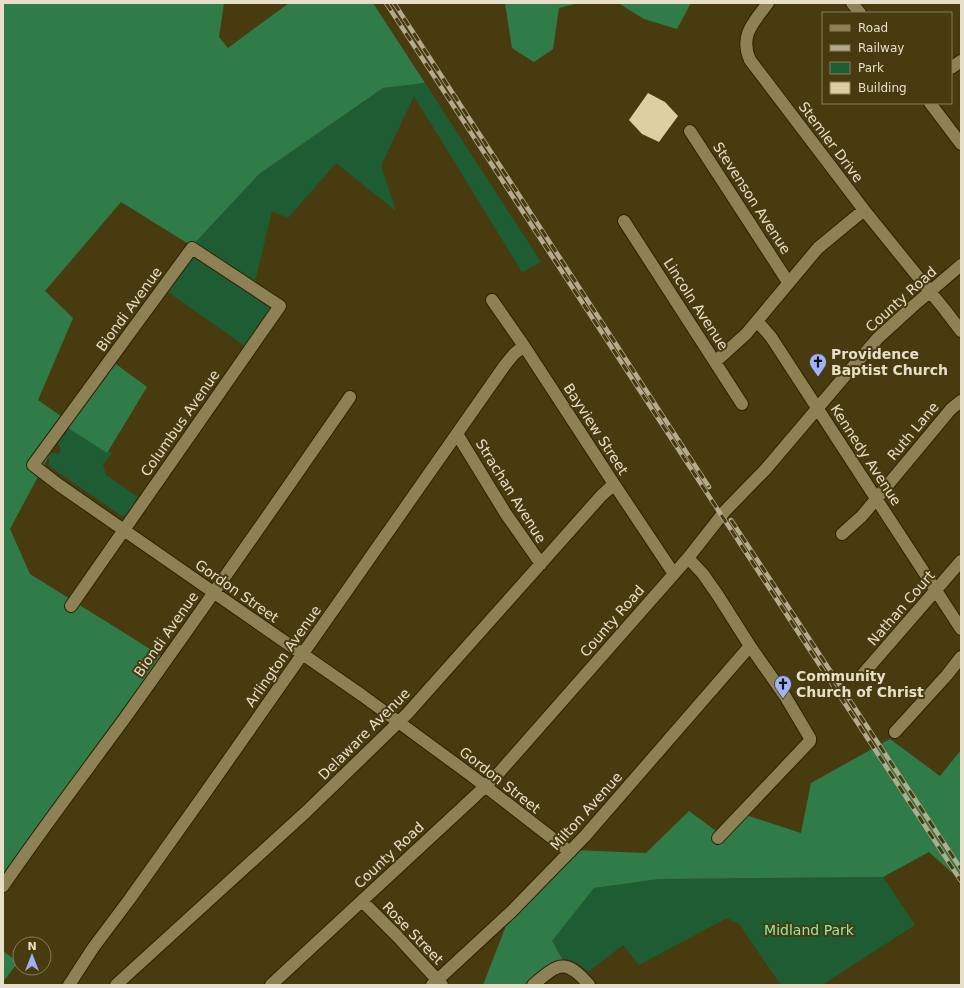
<svg xmlns="http://www.w3.org/2000/svg" width="964" height="988" font-family="'DejaVu Sans',sans-serif">
	<style>
		.green { fill: #1e5d34 }
		.forest { fill: #307c49 }
		.building { fill: #decfa2 }
		.lines { fill: none; stroke-linecap: round; stroke-linejoin: round }
		.minor-casing { stroke: #2c2202; stroke-width: 14 }
		.minor { stroke: #8f8156; stroke-width: 12 }
		.rail-casing { stroke: #b4aa8e; stroke-width: 4.5 }
		.rail { stroke: #483b10; stroke-width: 3; stroke-dasharray: 9; stroke-linecap: butt }
		.labels { text-anchor: middle; stroke-width: 4; stroke-linejoin: round; paint-order: stroke }
		.street-label { font-size: 14px; fill: #e7dfc9; stroke: #483b10 }
		.poi-label { font-size: 14px; font-weight: bold; fill: #e7dfc9; stroke: #483b10; text-anchor: start }
		.park-label { font-size: 14px; fill: #88eda5; stroke: #483b10 }
	</style>
	<rect width="100%" height="100%" fill="#483b10"/>
	<path class="green" d="M 425,83 L 541,262 L 522,272 L 414,96 L 381,166 L 396,211 L 336,163 L 288,218 L 272,211 L 253,290 L 281,310 L 252,351 L 165,290 L 192,246 L 259,174 L 383,88 Z
		M 71,426 L 112,453 L 103,464 L 106,475 L 138,497 L 126,515 L 122,516 L 49,466 L 49,457 L 52,453 L 58,454 L 61,450 L 58,443 Z
		M 883,877 L 915,925 L 822,985 L 781,985 L 739,924 L 727,918 L 639,965 L 623,945 L 588,972 C 580,964 574,960 563,959 L 552,941 L 594,888 L 659,879 Z"/>
	<path class="forest" d="M 3,3 L 224,3 L 219,37 L 228,48 L 289,3 L 373,3 L 425,83 L 383,88 L 259,174 L 192,246 L 121,202 L 45,291 L 73,318 L 38,400 L 68,421 L 109,359 L 147,387 L 107,453 L 65,426 L 10,529 L 30,574 L 166,659 L 3,883 Z
		M 505,3 L 580,3 L 559,8 L 553,49 L 534,62 L 512,48 Z
		M 618,3 L 691,3 L 677,29 L 644,19 Z
		M 890,739 L 940,776 L 961,750 L 961,881 L 929,852 L 883,877 L 659,879 L 594,888 L 552,941 L 566,965 L 539,985 L 483,985 L 509,918 L 574,850 L 646,853 L 689,811 L 724,837 L 746,815 L 801,833 L 811,783 Z
		M 3,951 L 18,962 L 3,982 Z"/>
	<path class="building" d="M 648,93 L 665,102 L 678,116 L 659,142 L 642,134 L 629,120 Z"/>
	<g class="lines">
		<g class="minor-casing">
			<path id="minor" d="M 768,3 C 754,22 739,35 750,60 L 864,210 L 945,310 L 961,331
				M 852,3 L 860,13
				M 951,68 L 961,61
				M 930,103 L 961,144
				M 690,131 L 788,282
				M 624,221 L 742,404
				M 492,300 L 524,346 L 614,484 L 674,574
				M 757,321 L 771,337 L 961,629
				M 715,362 L 746,334 L 818,248 L 864,210
				M 457,434 L 506,514 L 541,564
				M 842,534 L 862,516 L 951,409 L 961,401
				M 688,558 L 703,574 L 717,594 L 750,646 L 785,696 L 810,738 L 810,741 L 718,838
				M 71,606 L 280,306 L 192,248 L 33,465 L 59,485 L 363,696 L 472,776 L 570,852
				M 863,674 L 961,561
				M 895,732 L 947,675 L 961,657
				M 3,886 C 42,829 84,774 125,718 C 201,612 276,504 350,397
				M 362,901 L 397,936 L 442,985
				M 69,985 L 93,948 L 129,900 L 208,789 L 505,365 L 514,354 L 524,346
				M 116,985 L 307,811 L 407,714 L 601,496 L 614,484
				M 271,985 L 474,797 L 497,775 L 688,558 L 725,511 L 765,470 L 844,377 L 878,338 L 912,307 L 961,265
				M 432,985 L 511,912 L 585,836 L 750,646
				M 533,985 C 558,964 565,957 589,985"/>
		</g>
		<use href="#minor" class="minor"/>
		<g class="rail-casing">
			<path id="rail" d="M 386,3 L 961,881
				M 394,3 L 709,487
				M 731,520 L 961,869"/>
		</g>
		<use href="#rail" class="rail"/>
	</g>
	<defs>
		<g id="church-pin" transform="scale(0.9)"><path d="M0 17L-7.5 6A9.5 9.5 0 1 1 7.5 6Z" fill="#9fb3fd" stroke="#483b10"/><path d="M-1.2-6h2.4v3.5h3.3v2.4h-3.3V6h-2.4V-.1h-3.3v-2.4h3.3Z" fill="#111"/></g>
	</defs>
	<g fill-rule="evenodd">
		<use href="#church-pin" x="818" y="362"/>
		<use href="#church-pin" x="783" y="684"/>
	</g>
	<g class="labels">
		<g class="street-label">
			<text transform="translate(831 142) rotate(53)" y="5">Stemler Drive</text>
			<text transform="translate(752 198) rotate(57)" y="5">Stevenson Avenue</text>
			<text transform="translate(901 299) rotate(-42)" y="5">County Road</text>
			<text transform="translate(696 304) rotate(57)" y="5">Lincoln Avenue</text>
			<text transform="translate(129 309) rotate(-54)" y="5">Biondi Avenue</text>
			<text transform="translate(180 423) rotate(-55)" y="5">Columbus Avenue</text>
			<text transform="translate(596 429) rotate(57)" y="5">Bayview Street</text>
			<text transform="translate(913 431) rotate(-50)" y="5">Ruth Lane</text>
			<text transform="translate(866 455) rotate(57)" y="5">Kennedy Avenue</text>
			<text transform="translate(511 491) rotate(58)" y="5">Strachan Avenue</text>
			<text transform="translate(237 591) rotate(35)" y="5">Gordon Street</text>
			<text transform="translate(901 608) rotate(-49)" y="5">Nathan Court</text>
			<text transform="translate(612 621) rotate(-49)" y="5">County Road</text>
			<text transform="translate(166 634) rotate(-55)" y="5">Biondi Avenue</text>
			<text transform="translate(283 656) rotate(-55)" y="5">Arlington Avenue</text>
			<text transform="translate(364 734) rotate(-45)" y="5">Delaware Avenue</text>
			<text transform="translate(500 780) rotate(38)" y="5">Gordon Street</text>
			<text transform="translate(586 811) rotate(-48)" y="5">Milton Avenue</text>
			<text transform="translate(389 855) rotate(-43)" y="5">County Road</text>
			<text transform="translate(413 933) rotate(46)" y="5">Rose Street</text>
		</g>
		<g class="poi-label">
			<text x="831" y="359">Providence<tspan x="831" dy="16">Baptist Church</tspan></text>
			<text x="796" y="681">Community<tspan x="796" dy="16">Church of Christ</tspan></text>
		</g>
		<g class="park-label">
			<text x="809" y="935">Midland Park</text>
		</g>
	</g>
	<rect width="964" height="988" fill="none" stroke="#e7dfc9" stroke-width="8"/>
	<rect x="822" y="12" width="130" height="92" fill="#483b10" stroke="#887d5a"/>
	<rect x="830" y="25" width="20" height="6" fill="#8f8156" stroke="#887d5a"/>
	<text x="858" y="32" font-size="12" fill="#e7dfc9">Road</text>
	<rect x="830" y="45" width="20" height="6" fill="#b4aa8e" stroke="#887d5a"/>
	<text x="858" y="52" font-size="12" fill="#e7dfc9">Railway</text>
	<rect x="830" y="62" width="20" height="12" fill="#1e5d34" stroke="#887d5a"/>
	<text x="858" y="72" font-size="12" fill="#e7dfc9">Park</text>
	<rect x="830" y="82" width="20" height="12" fill="#decfa2" stroke="#887d5a"/>
	<text x="858" y="92" font-size="12" fill="#e7dfc9">Building</text>
	<g transform="translate(32 956)"><circle r="19" fill="#483b10" stroke="#887d5a"/>
	<path d="M0-3L7 15L0 10L-7 15Z" fill="#9fb3fd"/>
	<text y="-6" font-size="11" font-weight="bold" text-anchor="middle" fill="#e7dfc9">N</text>
	</g>
</svg>
